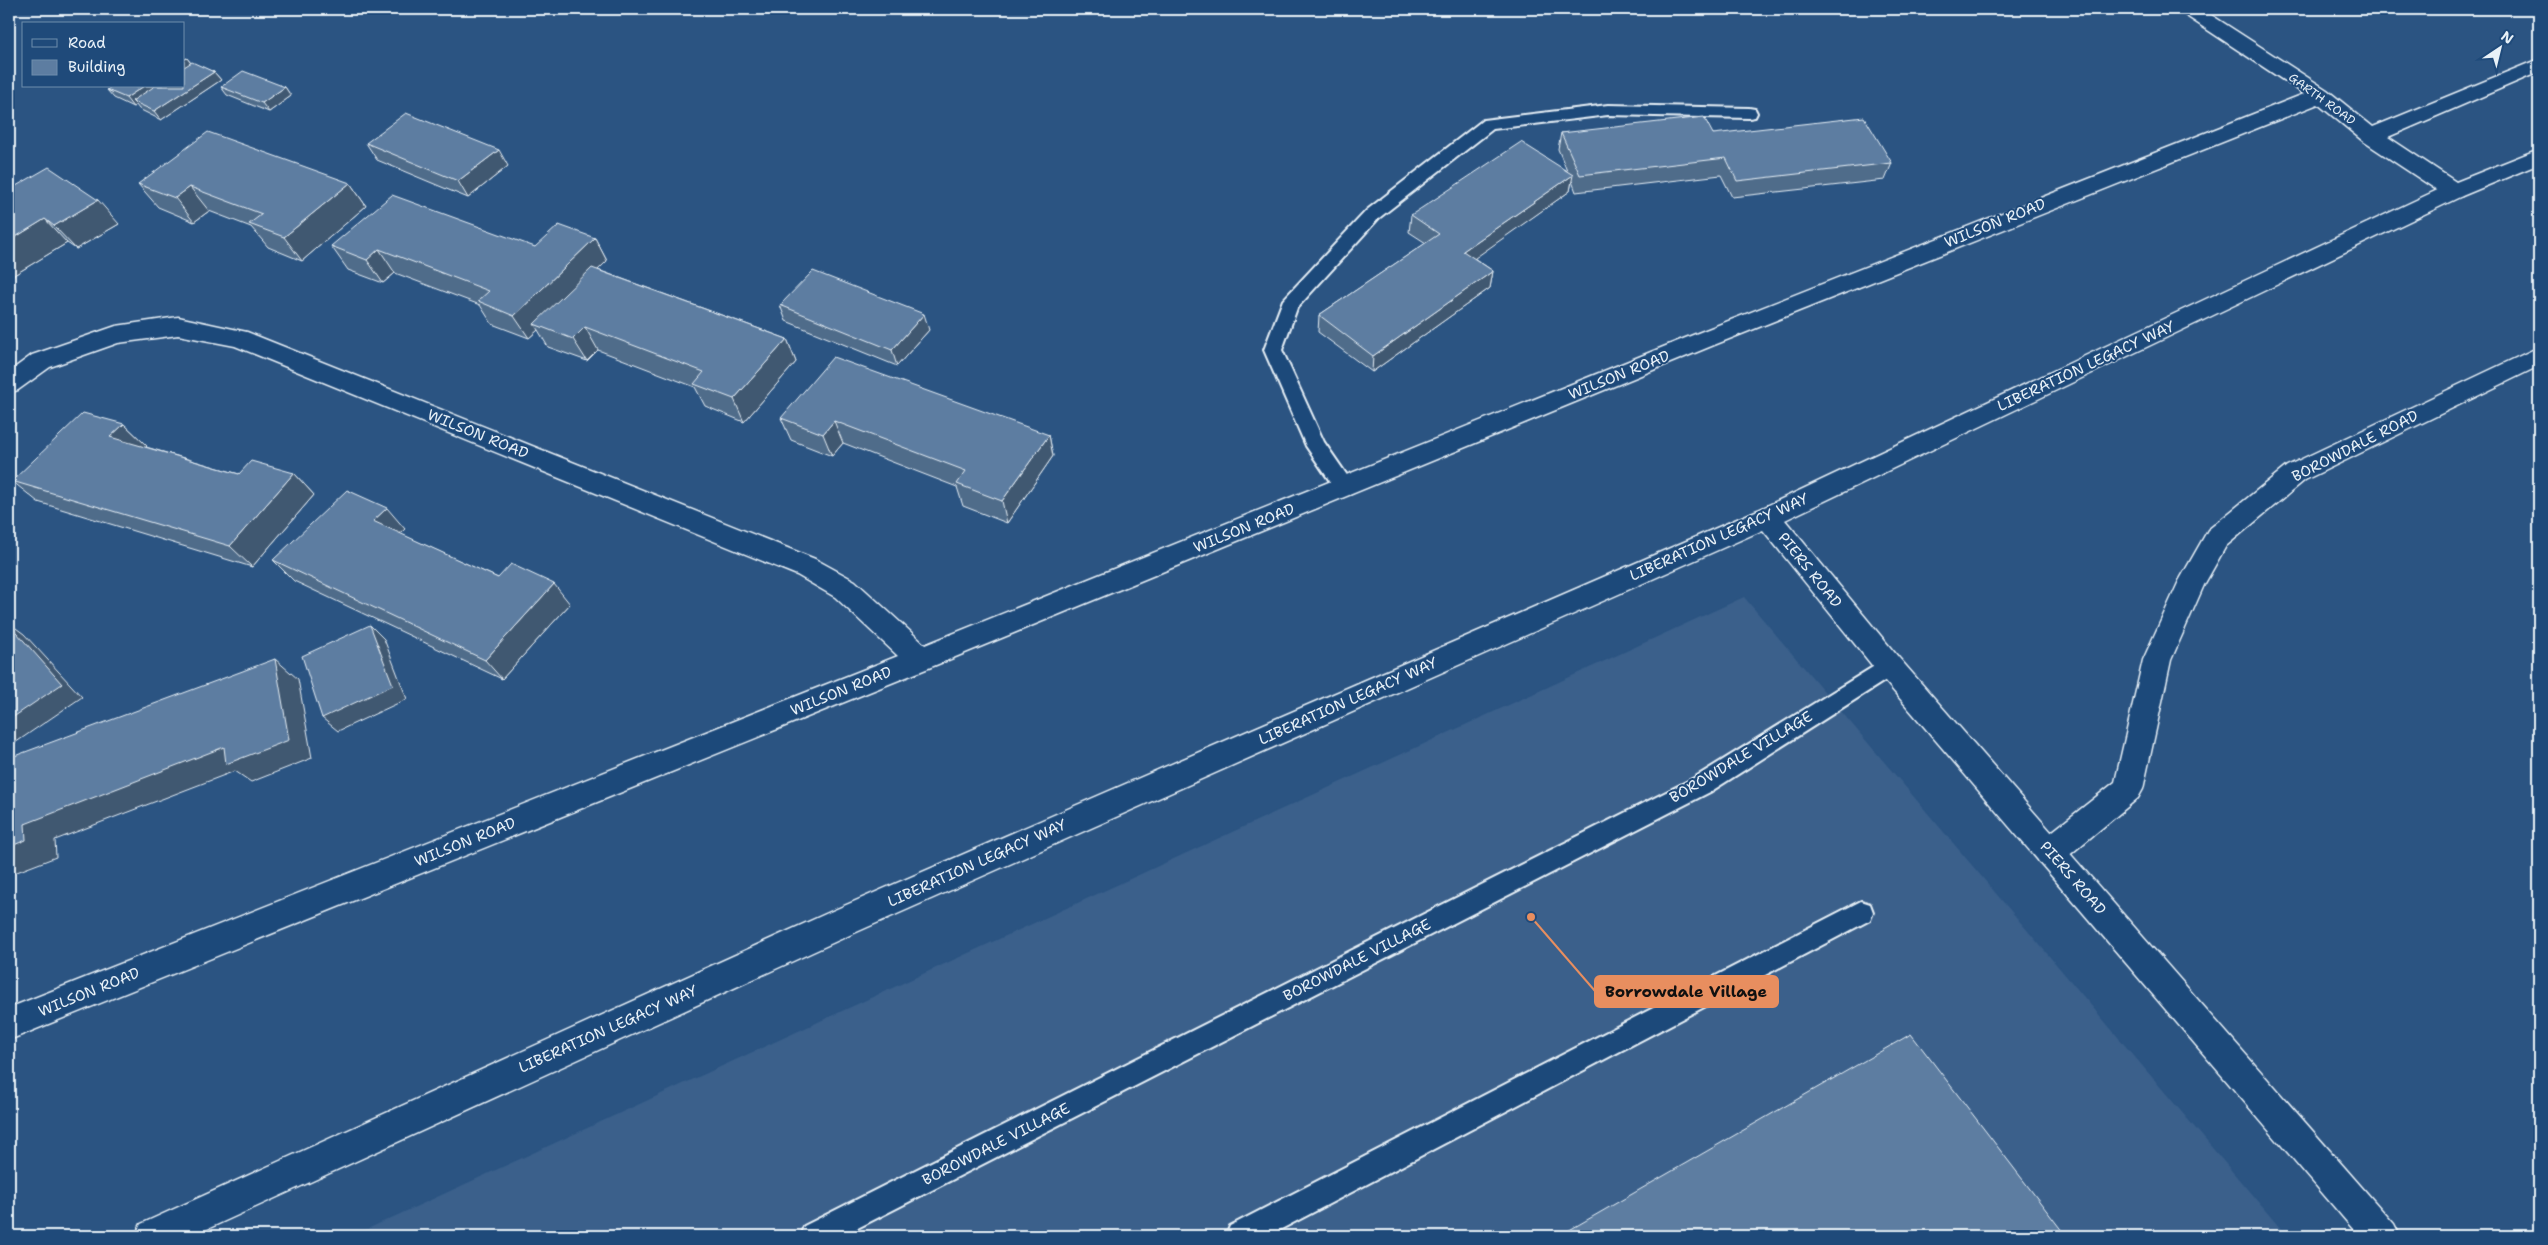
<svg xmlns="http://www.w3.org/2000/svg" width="2548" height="1245" font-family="'Shantell Sans',sans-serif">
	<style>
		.built { fill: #3a608b }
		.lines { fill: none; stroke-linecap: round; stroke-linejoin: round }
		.lane-casing { stroke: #e8f1f8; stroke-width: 4 }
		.street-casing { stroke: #e8f1f8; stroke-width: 3 }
		.secondary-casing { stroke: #e8f1f8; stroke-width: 3 }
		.lane { fill: #1f4a7a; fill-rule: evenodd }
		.street { fill: #1f4a7a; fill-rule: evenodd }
		.secondary { fill: #1f4a7a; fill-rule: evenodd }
		.wall { fill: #506c8a; stroke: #e8f1f8 }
		.shaded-wall { fill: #415871; stroke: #e8f1f8 }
		.building { fill: #5d7da1; stroke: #e8f1f8 }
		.labels { text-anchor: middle; stroke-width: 4; stroke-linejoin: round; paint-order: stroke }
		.far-street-label { font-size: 12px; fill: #e8f1f8; stroke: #1f4a7a }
		.street-label { font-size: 15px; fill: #e8f1f8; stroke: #1f4a7a }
		.leader { fill: none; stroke: #e88e5f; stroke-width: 2 }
		.callout-dot { fill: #e88e5f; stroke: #1f4a7a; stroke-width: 2 }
		.callout { fill: #e88e5f; stroke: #e88e5f; stroke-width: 2 }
		.callout-label { font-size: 16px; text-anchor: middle; font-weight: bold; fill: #111 }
	</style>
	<rect width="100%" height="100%" fill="#2b5482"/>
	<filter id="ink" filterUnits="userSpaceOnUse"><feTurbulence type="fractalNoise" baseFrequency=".02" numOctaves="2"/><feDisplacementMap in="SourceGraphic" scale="10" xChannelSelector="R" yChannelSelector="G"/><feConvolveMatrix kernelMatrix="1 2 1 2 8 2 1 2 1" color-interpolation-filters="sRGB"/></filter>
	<g filter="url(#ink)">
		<path class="built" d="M 1744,597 L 2287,1236 L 352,1236 Z"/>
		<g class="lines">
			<g class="lane-casing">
				<path id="lane" d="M 1608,105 L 1749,108 L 1755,109 L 1757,113 L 1755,117 L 1749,118 L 1608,115 L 1493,129 L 1379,218 L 1297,308 L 1282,350 L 1324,442 L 1355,487 L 1352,493 L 1345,495 L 1338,493 L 1306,446 L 1264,350 L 1283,300 L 1367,210 L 1483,120 Z
					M 1889,657 L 1897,659 L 1900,666 L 1897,673 L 1710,792 L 842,1236 L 800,1236 L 804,1226 L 1694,778 Z
					M 1861,901 L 1870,904 L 1873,912 L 1870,920 L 1268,1236 L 1226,1236 L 1230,1226 Z"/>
			</g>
			<g class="street-casing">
				<path id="street" d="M 2179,9 L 2202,9 L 2327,90 L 2373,127 L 2539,59 L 2539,72 L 2388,137 L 2462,186 L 2465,191 L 2462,196 L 2454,198 L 2446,196 L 2363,141 L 2318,104 L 1714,345 L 931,667 L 9,1040 L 9,1008 L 898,656 L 835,597 L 797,575 L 235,346 L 178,335 L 118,343 L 50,367 L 18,390 L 9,393 L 9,372 L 32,355 L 116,326 L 178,317 L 247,332 L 815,559 L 855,581 L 925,645 L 1698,333 L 2304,94 L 2182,13 Z
					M 2539,347 L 2539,366 L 2305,480 L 2226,546 L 2204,585 L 2171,660 L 2143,789 L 2138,798 L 2061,862 L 2050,866 L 2039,862 L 2035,852 L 2039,842 L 2115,782 L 2143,660 L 2179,581 L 2208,530 L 2287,466 Z"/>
			</g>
			<g class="secondary-casing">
				<path id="secondary" d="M 2539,149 L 2539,164 L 2462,196 L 1785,520 L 1899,658 L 2394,1224 L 2400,1236 L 2359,1236 L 1879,674 L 1763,530 L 852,934 L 192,1236 L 135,1236 L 141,1224 L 830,912 L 1758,510 L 2446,186 Z"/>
			</g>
			<use href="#lane" class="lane"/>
			<use href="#street" class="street"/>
			<use href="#secondary" class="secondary"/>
		</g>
		<path class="wall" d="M 187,58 L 191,63 L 214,72 L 221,80 L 161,120 L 139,109 L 136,105 L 133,107 L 114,98 L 107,90 Z
			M 221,87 L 285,87 L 291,96 L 269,112 L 227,95 Z
			M 1561,133 L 1713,134 L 1892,163 L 1885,180 L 1732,197 L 1721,175 L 1576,192 L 1572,181 L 1570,191 L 1474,258 L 1493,271 L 1490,288 L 1372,372 L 1318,332 L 1319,315 L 1426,243 L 1409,232 L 1411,215 L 1567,171 L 1558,149 Z
			M 366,143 L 508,166 L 468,198 L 377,160 Z
			M 350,183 L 366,206 L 302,261 L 268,247 L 251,227 L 209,211 L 194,222 L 158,207 L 138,184 Z
			M 9,190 L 119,224 L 76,249 L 67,243 L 9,278 Z
			M 595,238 L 607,261 L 598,270 L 787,339 L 796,362 L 744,422 L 705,406 L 695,387 L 598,350 L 587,361 L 548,347 L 538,330 L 529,338 L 492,324 L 480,305 L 395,273 L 383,283 L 348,270 L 331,246 L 535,247 Z
			M 780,305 L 929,330 L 897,366 L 786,321 Z
			M 781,418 L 1049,435 L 1053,456 L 1007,523 L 963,506 L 957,487 L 843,443 L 832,456 L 791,440 Z
			M 124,424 L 147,446 L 146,447 L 239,474 L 294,473 L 314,495 L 252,567 L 38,502 L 12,481 Z
			M 405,529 L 400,534 L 498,578 L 570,604 L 502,679 L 294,581 L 273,560 Z"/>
		<path class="shaded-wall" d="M 187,58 L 193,66 L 184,73 L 184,60 Z
			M 214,72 L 221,80 L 161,120 L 154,111 Z
			M 144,86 L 164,86 L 132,101 L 136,105 L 133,107 L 126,98 Z
			M 285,87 L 291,96 L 269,112 L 262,103 Z
			M 499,150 L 508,166 L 468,198 L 458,181 Z
			M 1573,175 L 1570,191 L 1461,268 L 1463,251 Z
			M 350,183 L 366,206 L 302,261 L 284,237 Z
			M 190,187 L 209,211 L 194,222 L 175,198 Z
			M 98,200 L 119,224 L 76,249 L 54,226 Z
			M 45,219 L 67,243 L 9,278 L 9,241 Z
			M 595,238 L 607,261 L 541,326 L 534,324 L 538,330 L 529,338 L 514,316 Z
			M 379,249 L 395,273 L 383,283 L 367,260 Z
			M 1493,271 L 1490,288 L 1372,372 L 1373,356 Z
			M 924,314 L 929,330 L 897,366 L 892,350 Z
			M 585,327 L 598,350 L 587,361 L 573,339 Z
			M 787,339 L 796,362 L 744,422 L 734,399 Z
			M 834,421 L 843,443 L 832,456 L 823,434 Z
			M 124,424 L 147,446 L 134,459 L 110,437 Z
			M 1049,435 L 1053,456 L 1007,523 L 1002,501 Z
			M 294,473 L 314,495 L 252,567 L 230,546 Z
			M 387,508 L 405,529 L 391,542 L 373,521 Z
			M 554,584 L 570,604 L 502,679 L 485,660 Z
			M 9,623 L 24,634 L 82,697 L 9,747 Z
			M 370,625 L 384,639 L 407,699 L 338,731 L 322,718 Z
			M 275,659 L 298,679 L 312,758 L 251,782 L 235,771 L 55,840 L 56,857 L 9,875 L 9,847 L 25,824 Z"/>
		<path class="building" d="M 192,62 L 214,72 L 154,111 L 132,101 L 155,86 L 184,86 L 184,67 Z
			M 243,71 L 285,87 L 262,103 L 221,87 Z
			M 112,86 L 144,86 L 126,98 L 107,90 Z
			M 406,113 L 499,150 L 458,181 L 366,143 Z
			M 1704,117 L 1713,134 L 1864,117 L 1892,163 L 1737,181 L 1726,158 L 1580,175 L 1561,133 Z
			M 208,132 L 350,183 L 284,237 L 249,224 L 262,214 L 190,187 L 175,198 L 138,184 Z
			M 1521,142 L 1573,175 L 1463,251 L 1493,271 L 1373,356 L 1319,315 L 1439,234 L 1411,215 Z
			M 49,167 L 98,200 L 54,226 L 45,219 L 9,241 L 9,190 Z
			M 392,195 L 535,247 L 559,225 L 595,238 L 514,316 L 478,301 L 489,291 L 379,249 L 367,260 L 331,246 Z
			M 592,268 L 787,339 L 734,399 L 694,384 L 704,372 L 585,327 L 573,339 L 534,324 Z
			M 813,271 L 924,314 L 892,350 L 780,305 Z
			M 833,357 L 1049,435 L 1002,501 L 957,484 L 966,471 L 834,421 L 823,434 L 781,418 Z
			M 83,413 L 124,424 L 110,437 L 239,474 L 251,461 L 294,473 L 230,546 L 12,481 Z
			M 347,490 L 387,508 L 373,521 L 498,578 L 511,564 L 554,584 L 485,660 L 273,560 Z
			M 9,624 L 62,684 L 9,720 Z
			M 370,625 L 393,685 L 322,718 L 302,656 Z
			M 275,659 L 289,740 L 226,764 L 224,747 L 25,824 L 26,840 L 9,847 L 9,758 Z
			M 1911,1034 L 2066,1236 L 1559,1236 Z"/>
	</g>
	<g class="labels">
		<g class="far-street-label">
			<text transform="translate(2322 99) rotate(36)" y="4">GARTH ROAD</text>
		</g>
		<g class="street-label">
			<text transform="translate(1995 223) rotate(-22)" y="5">WILSON ROAD</text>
			<text transform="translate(2086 366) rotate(-25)" y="5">LIBERATION LEGACY WAY</text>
			<text transform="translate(1619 375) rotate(-22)" y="5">WILSON ROAD</text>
			<text transform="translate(478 434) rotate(22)" y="5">WILSON ROAD</text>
			<text transform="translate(2355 446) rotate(-27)" y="5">BOROWDALE ROAD</text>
			<text transform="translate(1244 528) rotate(-22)" y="5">WILSON ROAD</text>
			<text transform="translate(1719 537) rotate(-24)" y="5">LIBERATION LEGACY WAY</text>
			<text transform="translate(1810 570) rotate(51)" y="5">PIERS ROAD</text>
			<text transform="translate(841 691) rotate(-22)" y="5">WILSON ROAD</text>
			<text transform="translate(1348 701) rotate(-24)" y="5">LIBERATION LEGACY WAY</text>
			<text transform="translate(1741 757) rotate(-31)" y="5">BOROWDALE VILLAGE</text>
			<text transform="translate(465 842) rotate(-22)" y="5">WILSON ROAD</text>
			<text transform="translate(977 863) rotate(-24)" y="5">LIBERATION LEGACY WAY</text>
			<text transform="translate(2073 878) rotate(49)" y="5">PIERS ROAD</text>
			<text transform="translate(1357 960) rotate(-27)" y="5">BOROWDALE VILLAGE</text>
			<text transform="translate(89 992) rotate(-22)" y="5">WILSON ROAD</text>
			<text transform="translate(608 1029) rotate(-24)" y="5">LIBERATION LEGACY WAY</text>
			<text transform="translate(996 1144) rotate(-27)" y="5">BOROWDALE VILLAGE</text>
		</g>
	</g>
	<path class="leader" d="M1531 917L1595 991"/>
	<circle class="callout-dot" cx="1531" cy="917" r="5"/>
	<rect class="callout" x="1595" y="976" width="183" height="31" rx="5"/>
	<g class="callout-label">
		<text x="1686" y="997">Borrowdale Village</text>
	</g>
	<rect width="2548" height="1245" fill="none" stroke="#1f4a7a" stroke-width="30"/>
	<rect x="15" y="15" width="2518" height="1215" fill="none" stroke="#e8f1f8" stroke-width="2" filter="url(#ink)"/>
	<rect x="22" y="22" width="162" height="65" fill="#1f4a7a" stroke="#6f8dac"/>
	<rect x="32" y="39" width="25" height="8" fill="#1f4a7a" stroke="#6f8dac"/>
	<text x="68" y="48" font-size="15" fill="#e8f1f8">Road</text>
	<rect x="32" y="60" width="25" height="15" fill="#5d7da1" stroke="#6f8dac"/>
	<text x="68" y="72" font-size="15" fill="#e8f1f8">Building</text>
	<g transform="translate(2500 48) rotate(35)" stroke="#1f4a7a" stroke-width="4" paint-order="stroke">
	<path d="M0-4L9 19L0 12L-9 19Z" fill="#e8f1f8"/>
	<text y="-8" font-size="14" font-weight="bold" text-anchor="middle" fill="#e8f1f8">N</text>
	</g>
</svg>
